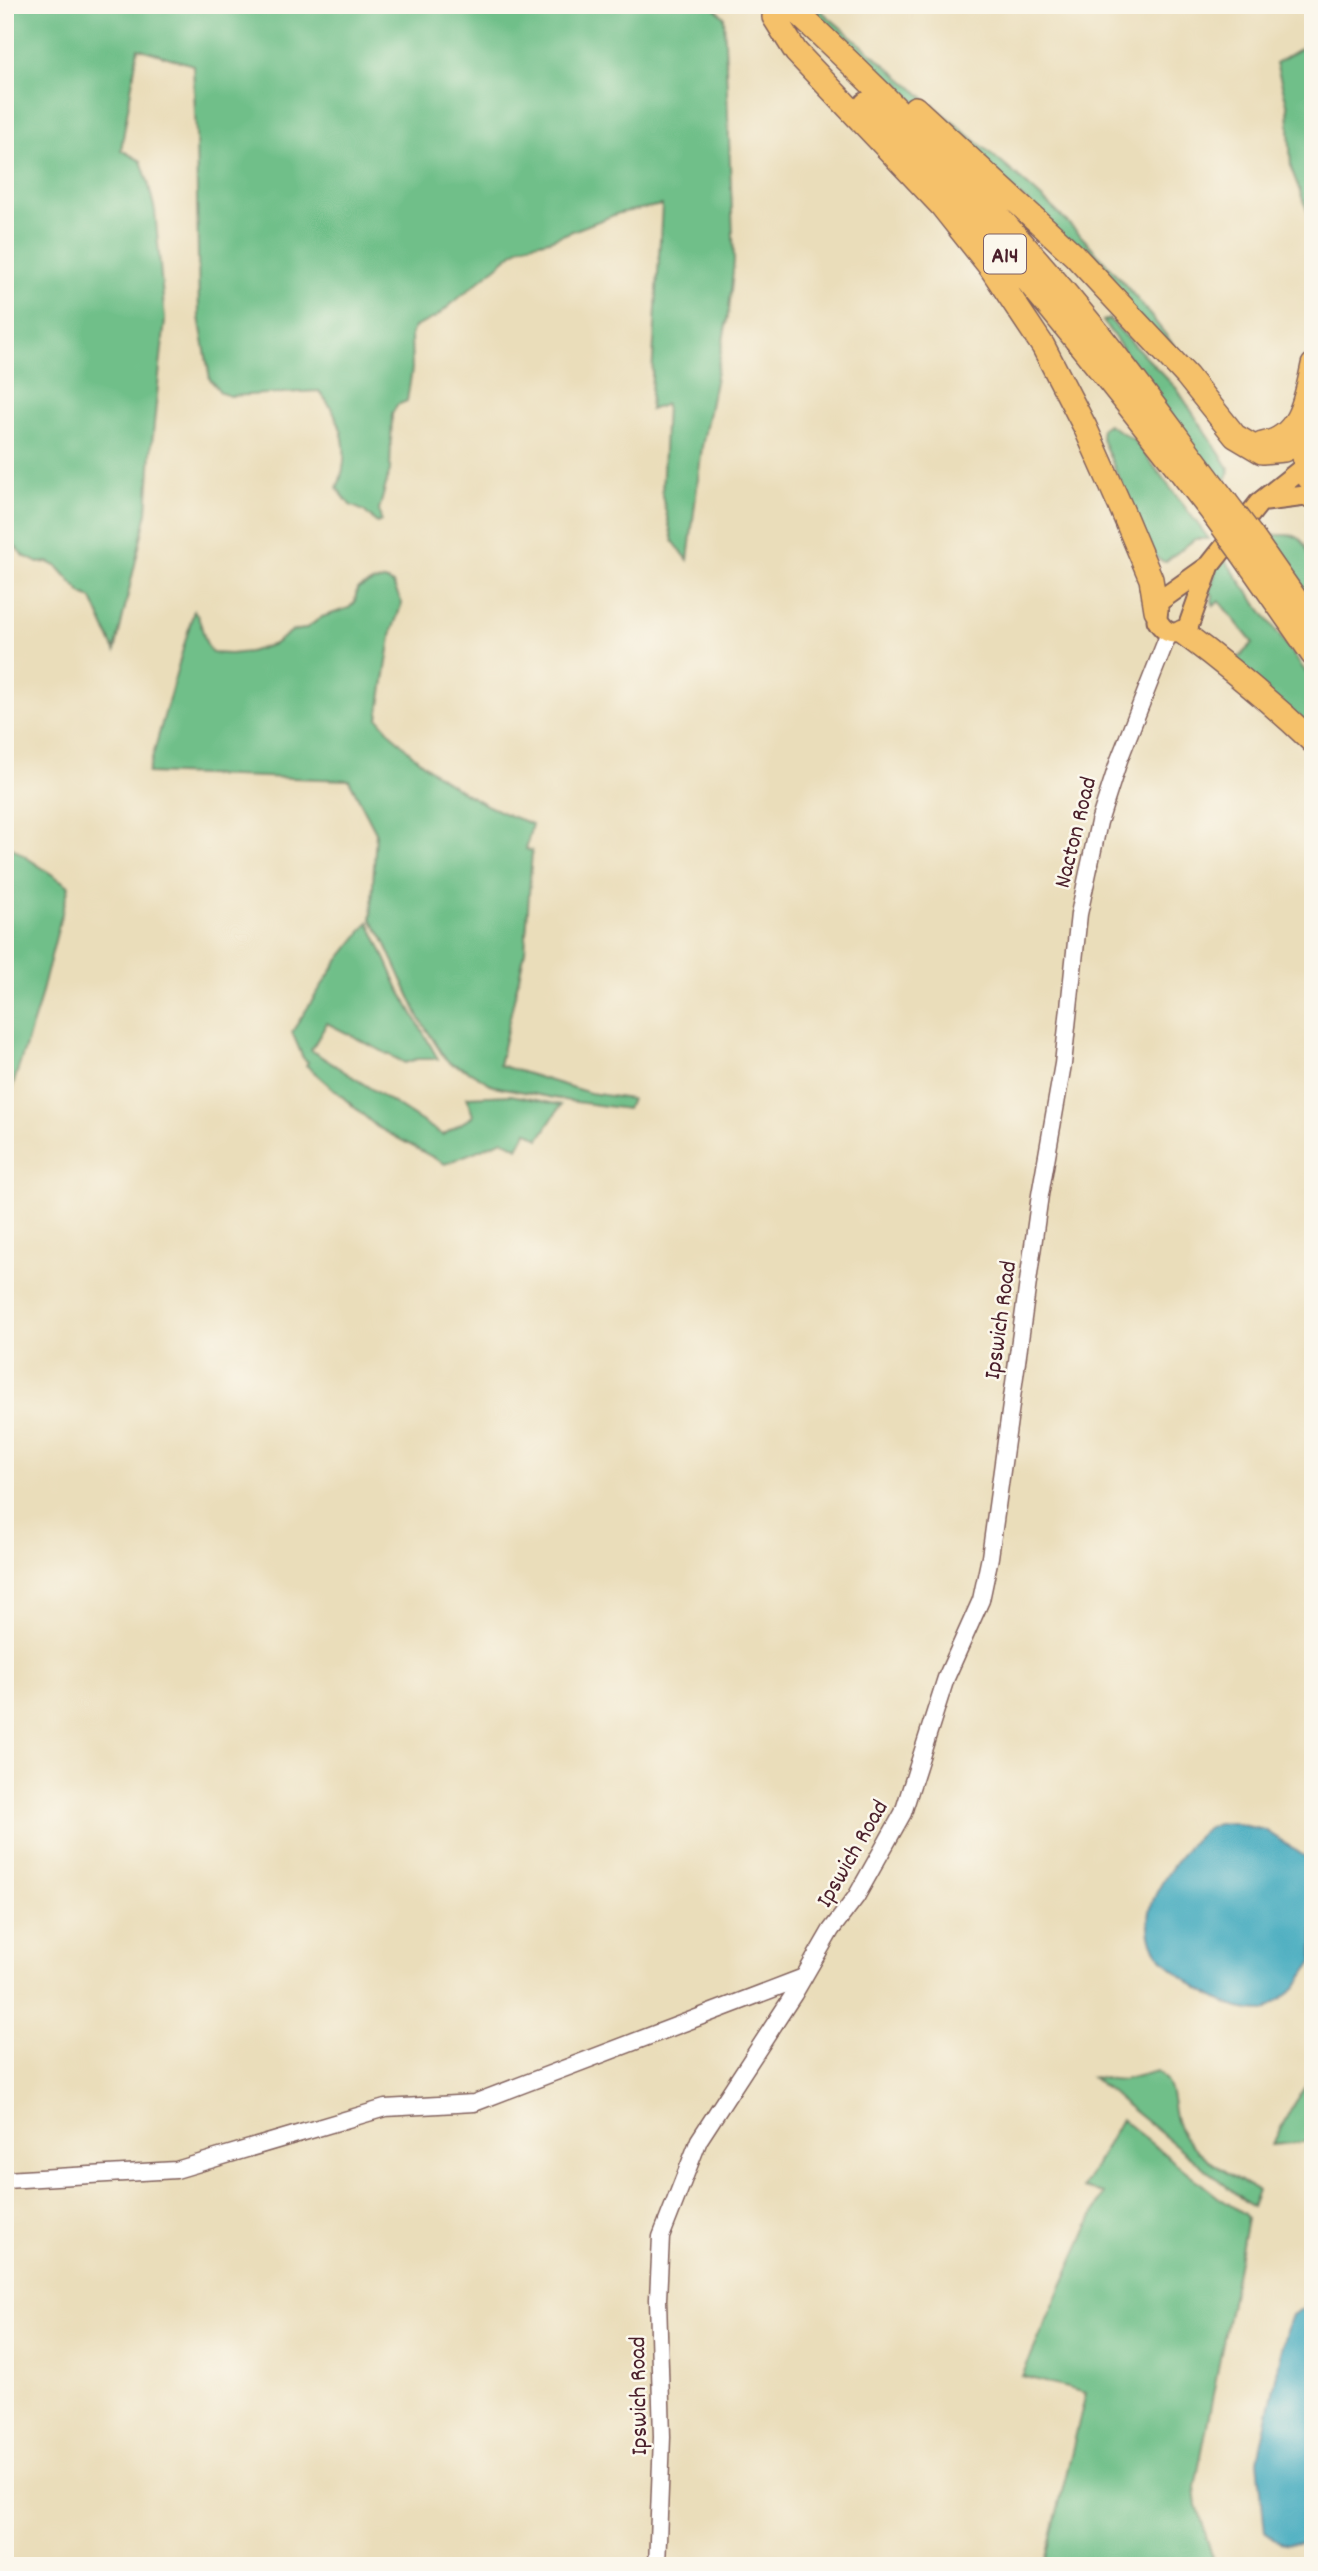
<svg xmlns="http://www.w3.org/2000/svg" width="1318" height="2571" font-family="Dekko,sans-serif">
	<style>
		.forest { fill: #70bf89; stroke: #5d6f5a; stroke-width: 2 }
		.water { fill: #3da8bd; stroke: #446474; stroke-width: 2 }
		.lines { fill: none; stroke-linecap: round; stroke-linejoin: round }
		.minor-casing { stroke: #82625d; stroke-width: 19 }
		.major-casing { stroke: #82625d; stroke-width: 23 }
		.highway-casing { stroke: #82625d; stroke-width: 26 }
		.minor { stroke: #fff; stroke-width: 16 }
		.major { stroke: #f5c16b; stroke-width: 19 }
		.highway { stroke: #f5c16b; stroke-width: 23 }
		.highway-bridge-casing { stroke: #82625d; stroke-width: 26; stroke-linecap: butt }
		.highway-bridge { stroke: #f5c16b; stroke-width: 23 }
		.labels { text-anchor: middle; stroke-width: 5; stroke-linejoin: round; paint-order: stroke }
		.shield { fill: #fbf7ec; stroke: #7f6065; stroke-width: 2 }
		.shield-label { font-size: 23px; font-weight: bold; fill: #4a1f2b }
		.street-label { font-size: 24px; fill: #4a1f2b; stroke: #fbf7ec }
	</style>
	<rect width="100%" height="100%" fill="#fbf7ec"/>
	<filter id="ink" filterUnits="userSpaceOnUse"><feTurbulence type="fractalNoise" baseFrequency=".0143" numOctaves="2"/><feDisplacementMap in="SourceGraphic" scale="14" xChannelSelector="R" yChannelSelector="G"/><feConvolveMatrix kernelMatrix="1 2 1 2 8 2 1 2 1" color-interpolation-filters="sRGB"/></filter>
	<filter id="wash" filterUnits="userSpaceOnUse"><feTurbulence type="fractalNoise" baseFrequency=".00686" numOctaves="4" result="noise"/><feDisplacementMap in="SourceGraphic" scale="28" xChannelSelector="R" yChannelSelector="G"/><feGaussianBlur stdDeviation="1.57" result="paint"/><feColorMatrix in="noise" values="0 0 0 0 0 0 0 0 0 0 0 0 0 0 0 0 0 1.4 0 .05"/><feComposite in="paint" operator="in"/></filter>
	<g filter="url(#wash)">
		<rect width="100%" height="100%" fill="#eaddba"/>
		<path class="forest" d="M 5,5 L 712,5 L 724,17 L 734,261 L 729,310 L 702,447 L 688,560 L 673,541 L 662,496 L 666,404 L 650,410 L 662,205 L 619,213 L 552,239 C 541,243 531,242 520,247 L 436,317 L 415,327 L 411,334 L 412,369 L 407,401 L 397,405 L 392,414 L 390,470 L 379,510 L 381,521 L 377,523 L 364,511 L 350,505 L 337,488 C 352,453 343,420 319,391 L 230,396 L 221,393 L 210,379 L 199,317 L 196,135 L 193,65 L 138,48 L 121,150 L 141,161 L 148,182 L 155,211 L 165,320 L 151,452 L 147,512 L 115,651 L 92,599 L 81,593 L 58,567 L 48,562 L 38,563 L 24,556 L 5,536 Z
			M 796,5 L 814,5 L 925,98 L 922,107 L 900,88 L 902,86 L 898,82 L 894,86 L 923,112 L 933,105 C 976,142 1021,177 1062,217 C 1116,269 1162,329 1207,389 L 1028,202 L 896,93 Z
			M 1313,41 L 1313,217 L 1309,215 L 1291,168 L 1288,107 L 1276,63 Z
			M 1109,319 L 1177,389 L 1229,468 C 1229,478 1226,480 1218,485 L 1103,321 Z
			M 1108,424 L 1134,440 L 1209,539 L 1195,539 L 1165,562 L 1159,560 L 1152,552 L 1101,437 L 1102,428 Z
			M 1271,534 C 1279,536 1287,534 1294,536 C 1316,542 1313,597 1313,615 L 1263,539 Z
			M 1220,553 L 1313,682 L 1313,739 L 1235,661 L 1253,643 L 1219,601 L 1214,606 L 1212,601 L 1213,596 L 1210,592 Z
			M 385,580 L 393,584 L 402,603 L 392,631 L 378,718 C 417,767 472,804 532,824 L 526,849 L 532,851 L 525,951 L 499,1065 L 590,1093 L 631,1099 L 627,1109 L 569,1101 L 494,1086 L 467,1070 L 450,1063 L 444,1057 L 420,1019 L 383,938 L 371,919 L 376,832 L 349,780 L 148,773 L 194,610 C 205,626 201,640 212,653 L 230,654 L 249,652 L 274,644 L 292,631 L 305,629 L 322,617 L 349,608 L 355,602 L 357,589 L 373,582 Z
			M 5,843 L 69,886 L 38,1007 L 5,1110 Z
			M 369,922 L 398,987 L 438,1059 L 417,1059 L 405,1063 L 327,1023 L 311,1050 L 443,1135 L 473,1116 L 467,1097 L 511,1095 L 561,1105 L 539,1139 L 527,1131 L 518,1148 L 503,1140 L 445,1164 L 377,1127 L 306,1065 L 308,1062 L 303,1058 L 292,1032 L 337,962 Z
			M 1157,2071 C 1179,2088 1168,2116 1183,2135 C 1202,2160 1232,2176 1258,2191 L 1252,2207 L 1092,2077 L 1122,2080 Z
			M 1313,2075 L 1313,2141 L 1272,2145 L 1294,2103 Z
			M 1121,2119 L 1218,2197 L 1244,2214 L 1247,2219 L 1195,2487 L 1197,2505 L 1215,2566 L 1044,2566 L 1086,2393 L 1022,2376 L 1103,2193 L 1083,2188 Z"/>
		<path class="water" d="M 1232,1823 L 1265,1830 L 1313,1862 L 1313,1961 L 1296,1987 L 1265,2011 C 1257,2011 1247,2010 1239,2008 C 1213,2001 1154,1964 1150,1935 C 1148,1925 1149,1913 1152,1903 C 1160,1882 1193,1832 1215,1825 C 1220,1823 1227,1823 1232,1823 Z
			M 1313,2302 L 1313,2542 C 1295,2544 1278,2547 1265,2532 L 1258,2460 L 1286,2331 L 1292,2315 Z"/>
	</g>
	<g filter="url(#ink)">
		<g class="lines">
			<g class="minor-casing">
				<path id="minor" d="M 5,2180 L 176,2170 L 385,2108 L 474,2103 L 804,1977
					M 657,2566 L 662,2437 L 658,2299 L 661,2237 L 699,2140 L 794,1994 L 831,1930 L 856,1897 L 903,1813 L 946,1678 L 981,1600 L 990,1557 L 1040,1195 L 1063,1064 L 1079,914 L 1099,822 L 1119,760 L 1169,633"/>
			</g>
			<g class="major-casing">
				<path id="major" d="M 1310,435 L 1313,425
					M 1302,456 L 1305,476 L 1313,487
					M 1266,501 L 1313,495
					M 1210,565 L 1188,627 C 1175,637 1165,634 1157,620 L 1158,602 L 1210,565 L 1259,503 L 1303,468"/>
			</g>
			<g class="highway-casing">
				<path id="highway" d="M 789,5 C 897,105 999,211 1091,324 C 1138,382 1181,443 1226,502
					M 774,17 L 796,52 L 941,205 L 991,268 L 1043,346 L 1085,427 L 1122,510 L 1151,579 L 1156,610
					M 866,104 C 993,230 1102,371 1212,512
					M 915,108 L 1074,255 L 1187,376 L 1235,436 L 1262,452 L 1284,450 L 1306,440
					M 1262,444 C 1301,438 1306,397 1313,365
					M 1251,535 L 1313,624
					M 1239,549 L 1313,655
					M 1182,632 C 1228,666 1271,702 1313,742"/>
			</g>
			<use href="#minor" class="minor"/>
			<use href="#major" class="major"/>
			<use href="#highway" class="highway"/>
			<g class="highway-bridge-casing">
				<path id="highway-bridge" d="M 1226,502 L 1251,535
					M 1212,512 L 1239,549"/>
			</g>
			<use href="#highway-bridge" class="highway-bridge"/>
		</g>
	</g>
	<g class="labels">
		<rect class="shield" x="984" y="234.5" width="42" height="39" rx="5"/>
		<g class="shield-label">
			<text x="1005" y="262">A14</text>
		</g>
		<g class="street-label">
			<text transform="translate(1074 832) rotate(-76)" y="8">Nacton Road</text>
			<text transform="translate(999 1320) rotate(-82)" y="8">Ipswich Road</text>
			<text transform="translate(851 1853) rotate(-60)" y="8">Ipswich Road</text>
			<text transform="translate(637 2396) rotate(-91)" y="8">Ipswich Road</text>
		</g>
	</g>
	<rect width="1318" height="2571" fill="none" stroke="#fbf7ec" stroke-width="28"/>
</svg>
